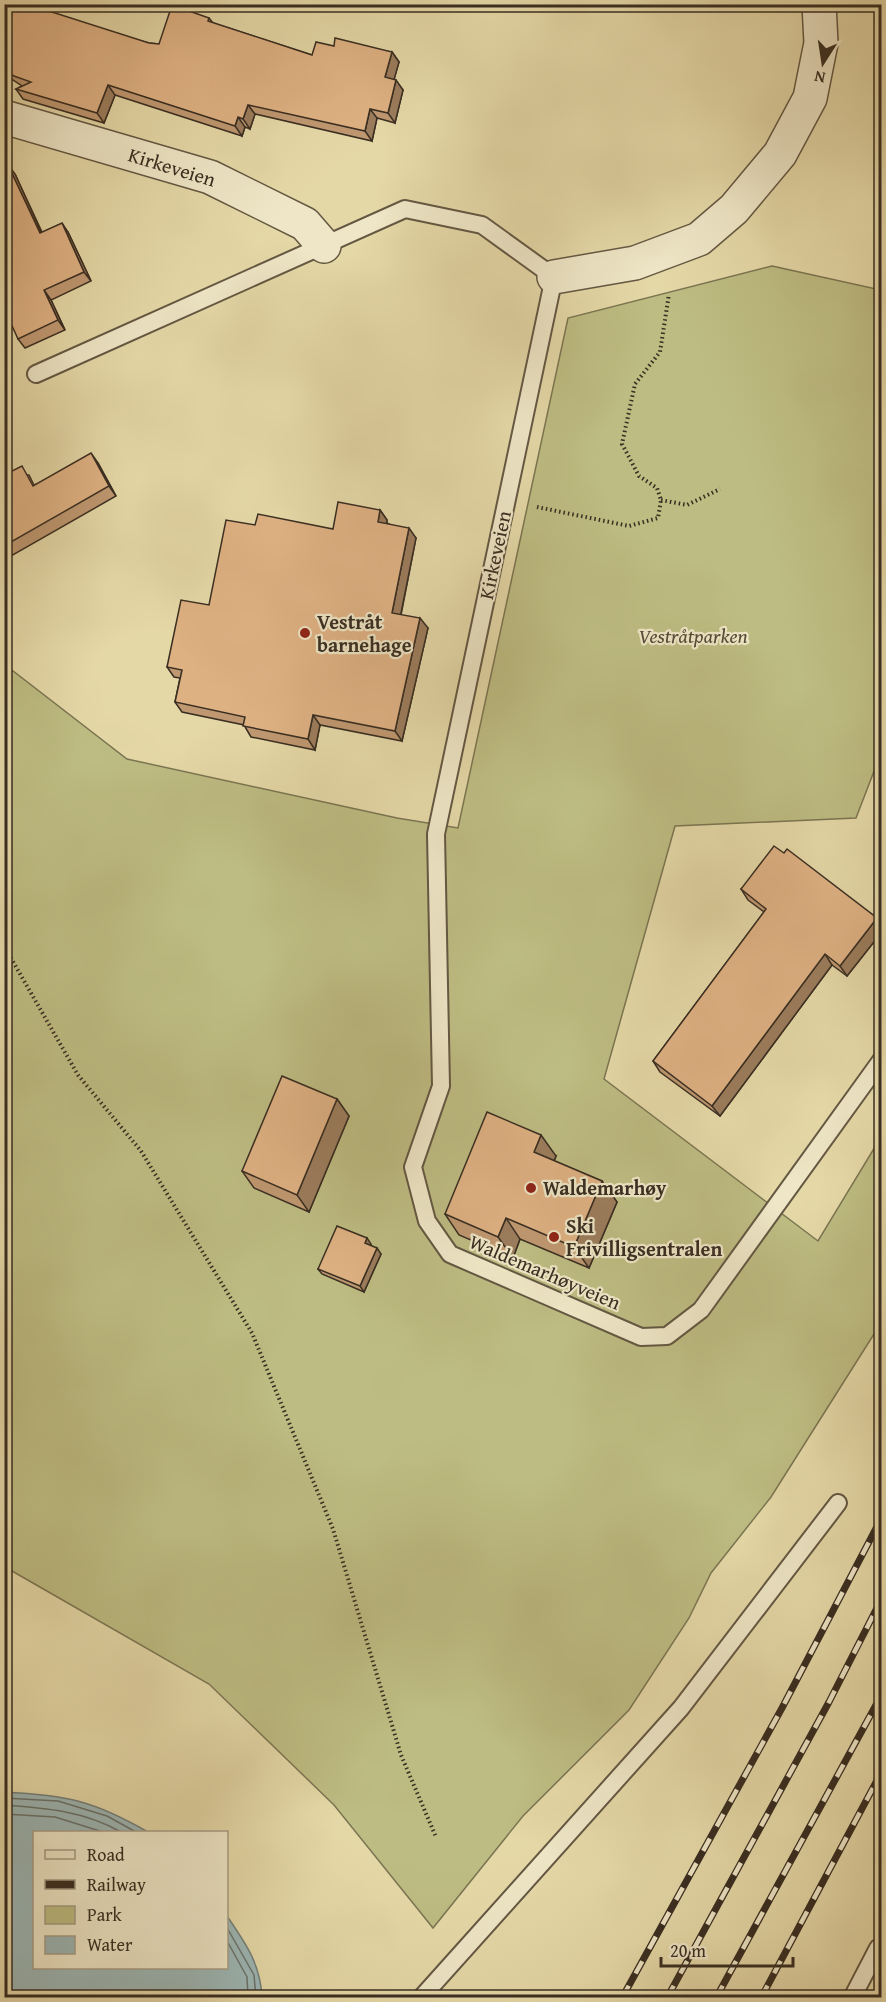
<svg xmlns="http://www.w3.org/2000/svg" width="886" height="2002" font-family="'Gentium Book Plus',serif">
	<style>
		.green { fill: #bdbc82; stroke: #7b7552; stroke-width: 1.5 }
		.water { fill: #9cb6b4; stroke: #74807a; stroke-width: 1.5 }
		.lines { fill: none; stroke-linecap: round; stroke-linejoin: round }
		.shore { stroke: #6a726b; stroke-width: 1.5 }
		.service-casing { stroke: #645843; stroke-width: 20 }
		.minor-casing { stroke: #645843; stroke-width: 36 }
		.path { stroke: #392e22; stroke-width: 4; stroke-dasharray: 1.5 3; stroke-linecap: butt }
		.service { stroke: #eee6c6; stroke-width: 16 }
		.minor { stroke: #eee6c6; stroke-width: 33 }
		.rail-casing { stroke: #392e22; stroke-width: 7 }
		.rail { stroke: #eee6c6; stroke-width: 4.5; stroke-dasharray: 14; stroke-linecap: butt }
		.wall { fill: #bf9871; stroke: #392e22; stroke-width: 1.5 }
		.shaded-wall { fill: #9b7c5c; stroke: #392e22; stroke-width: 1.5 }
		.building { fill: #deb183; stroke: #392e22; stroke-width: 1.5 }
		.poi-dot { fill: #8f2418; stroke: #eee6c6; stroke-width: 2 }
		.labels { text-anchor: middle; stroke-width: 4.5; stroke-linejoin: round; paint-order: stroke }
		.street-label { font-size: 20px; fill: #392e22; stroke: #eee6c6 }
		.poi-label { font-size: 20px; font-weight: bold; fill: #392e22; stroke: #eee6c6; text-anchor: start }
		.park-label { font-size: 20px; font-style: italic; fill: #534a35; stroke: #eee6c6 }
	</style>
	<rect width="100%" height="100%" fill="#e5d8a7"/>
	<filter id="stains"><feTurbulence type="fractalNoise" baseFrequency=".00333" numOctaves="4"/><feColorMatrix values="0 0 0 0 .2 0 0 0 0 .09 0 0 0 0 .02 0 0 0 .5 -.17"/></filter>
	<radialGradient id="worn" r=".72"><stop offset=".6" stop-color="#630" stop-opacity="0"/><stop offset="1" stop-color="#630" stop-opacity=".3"/></radialGradient>
	<path class="green" d="M 772,266 L 881,290 L 881,753 L 856,818 L 675,826 L 604,1079 L 818,1241 L 881,1137 L 881,1323 L 771,1497 L 711,1573 L 689,1618 L 629,1710 L 523,1816 L 433,1928 L 334,1805 L 209,1684 L 5,1567 L 4,664 L 127,759 L 397,818 L 458,828 L 568,318 Z"/>
	<path class="water" d="M 4,1792 C 67,1795 94,1801 148,1832 L 34,1832 L 34,1968 L 226,1968 L 227,1916 C 246,1944 260,1963 262,1997 L 5,1997 Z"/>
	<g class="lines">
		<path class="shore" d="M 4,1798 L 58,1801 L 107,1816 L 136,1832
			M 4,1805 C 46,1808 84,1811 121,1832
			M 4,1814 L 55,1817 L 103,1832
			M 226,1926 L 254,1975 L 256,1998
			M 226,1939 L 247,1977 L 248,1998"/>
		<g class="service-casing">
			<path id="service" d="M 36,374 L 405,209 L 482,225 L 554,277 L 436,834 L 441,1086 L 413,1167 L 427,1221 L 450,1254 L 641,1337 L 667,1336 L 701,1310 L 882,1059
				M 421,1998 L 681,1708 L 838,1503
				M 852,1998 L 878,1948"/>
		</g>
		<g class="minor-casing">
			<path id="minor" d="M 4,117 L 210,177 L 305,224 L 324,246
				M 554,277 L 635,263 L 699,239 L 734,209 L 780,154 L 810,98 L 821,43 L 819,4"/>
		</g>
		<path class="path" d="M 661,500 L 687,505 L 720,489
			M 537,507 L 629,526 L 658,518 L 661,500 L 657,488 L 639,476 L 622,444 L 635,384 L 660,352 L 669,294
			M 4,946 L 78,1075 L 141,1151 L 252,1333 L 333,1529 L 401,1755 L 436,1837"/>
		<use href="#service" class="service"/>
		<use href="#minor" class="minor"/>
		<g class="rail-casing">
			<path id="rail" d="M 622,1998 L 782,1708 L 882,1517
				M 667,1998 L 829,1702 L 882,1598
				M 716,1998 L 882,1694
				M 761,1998 L 882,1771"/>
		</g>
		<use href="#rail" class="rail"/>
	</g>
	<path class="wall" d="M 4,4 L 149,43 L 159,44 L 209,18 L 213,23 L 312,55 L 334,46 L 392,52 L 399,62 L 394,79 L 403,90 L 395,123 L 377,118 L 372,141 L 255,114 L 250,129 L 245,127 L 242,136 L 115,95 L 104,123 L 23,99 L 16,89 L 22,86 L 4,74 Z
		M 15,174 L 42,232 L 68,232 L 91,281 L 51,300 L 65,330 L 25,348 L 18,339 L 7,289 Z
		M 98,463 L 116,496 L 4,560 L 4,475 L 29,475 L 34,485 Z
		M 380,510 L 387,520 L 387,523 L 416,538 L 401,615 L 428,628 L 402,741 L 320,725 L 315,750 L 251,737 L 244,725 L 182,712 L 175,702 L 180,678 L 174,677 L 167,667 L 209,605 L 255,525 L 333,529 Z
		M 784,853 L 877,918 L 882,924 L 882,934 L 881,933 L 847,976 L 832,965 L 720,1116 L 660,1072 L 653,1061 L 764,912 L 748,900 L 741,889 Z
		M 337,1099 L 349,1116 L 309,1212 L 254,1188 L 242,1171 Z
		M 556,1156 L 554,1161 L 602,1181 L 617,1202 L 589,1268 L 520,1239 L 513,1258 L 459,1235 L 445,1214 Z
		M 371,1244 L 370,1245 L 381,1254 L 364,1292 L 322,1274 L 318,1269 Z"/>
	<path class="shaded-wall" d="M 392,52 L 399,62 L 392,87 L 385,77 Z
		M 396,80 L 403,90 L 395,123 L 388,113 Z
		M 108,85 L 115,95 L 104,123 L 97,113 Z
		M 248,105 L 255,114 L 250,129 L 243,119 Z
		M 370,109 L 377,118 L 372,141 L 365,131 Z
		M 238,117 L 245,127 L 242,136 L 235,126 Z
		M 8,165 L 15,174 L 46,243 L 40,233 Z
		M 62,223 L 68,232 L 91,281 L 84,272 Z
		M 44,290 L 51,300 L 65,330 L 58,320 Z
		M 91,453 L 98,463 L 116,496 L 109,486 Z
		M 380,510 L 387,520 L 385,532 L 378,522 Z
		M 409,528 L 416,538 L 399,623 L 392,613 Z
		M 420,618 L 428,628 L 402,741 L 395,731 Z
		M 313,715 L 320,725 L 315,750 L 308,739 Z
		M 877,918 L 882,925 L 878,929 L 881,933 L 847,976 L 840,966 Z
		M 825,954 L 832,965 L 720,1116 L 712,1106 Z
		M 337,1099 L 349,1116 L 309,1212 L 297,1195 Z
		M 541,1135 L 556,1156 L 549,1173 L 534,1152 Z
		M 602,1181 L 617,1202 L 589,1268 L 574,1247 Z
		M 506,1218 L 520,1239 L 513,1258 L 498,1237 Z
		M 367,1238 L 371,1244 L 369,1248 L 365,1243 Z
		M 377,1248 L 381,1254 L 364,1292 L 360,1286 Z"/>
	<path class="building" d="M 4,4 L 27,4 L 149,43 L 159,44 L 172,5 L 209,18 L 208,21 L 312,55 L 316,42 L 334,46 L 335,38 L 392,52 L 385,77 L 396,80 L 388,113 L 370,109 L 365,131 L 248,105 L 243,119 L 238,117 L 235,126 L 108,85 L 97,113 L 16,89 L 31,82 L 14,76 L 4,69 Z
		M 8,165 L 40,233 L 62,223 L 84,272 L 44,290 L 58,320 L 18,339 L 4,308 L 4,290 L 7,289 L 4,284 L 4,176 Z
		M 91,453 L 109,486 L 4,546 L 4,475 L 22,466 L 33,486 Z
		M 338,502 L 380,510 L 378,522 L 409,528 L 392,613 L 420,618 L 395,731 L 313,715 L 308,739 L 243,726 L 245,717 L 175,702 L 182,670 L 167,667 L 181,600 L 209,605 L 226,520 L 255,525 L 258,514 L 333,529 Z
		M 882,738 L 882,747 L 878,746 Z
		M 774,846 L 784,853 L 787,849 L 877,918 L 840,966 L 825,954 L 712,1106 L 653,1061 L 766,909 L 741,889 Z
		M 882,924 L 882,932 L 878,929 Z
		M 282,1076 L 337,1099 L 297,1195 L 242,1171 Z
		M 487,1112 L 541,1135 L 534,1152 L 602,1181 L 574,1247 L 506,1218 L 498,1237 L 445,1214 Z
		M 337,1226 L 367,1238 L 365,1243 L 377,1248 L 360,1286 L 318,1269 Z"/>
	<g class="poi-dot">
		<circle cx="305" cy="633" r="6"/>
		<circle cx="531" cy="1188" r="6"/>
		<circle cx="554" cy="1237" r="6"/>
	</g>
	<g class="labels">
		<g class="street-label">
			<text transform="translate(172 167) rotate(17)" y="7">Kirkeveien</text>
			<text transform="translate(495 555) rotate(-78)" y="7">Kirkeveien</text>
			<text transform="translate(545 1272) rotate(23)" y="7">Waldemarhøyveien</text>
		</g>
		<g class="poi-label">
			<text x="317" y="629">Vestråt<tspan x="317" dy="23">barnehage</tspan></text>
			<text x="543" y="1195">Waldemarhøy</text>
			<text x="566" y="1233">Ski<tspan x="566" dy="23">Frivilligsentralen</tspan></text>
		</g>
		<g class="park-label">
			<text x="693" y="643">Vestråtparken</text>
		</g>
	</g>
	<rect width="886" height="2002" fill="none" stroke="#e5d8a7" stroke-width="24"/>
	<rect x="6" y="6" width="874" height="1990" fill="none" stroke="#392e22" stroke-width="3"/>
	<rect x="12" y="12" width="862" height="1978" fill="none" stroke="#392e22" stroke-width="1.5"/>
	<rect x="33" y="1831" width="195" height="138" fill="#eee6c6" stroke="#a69c84" stroke-width="1.5"/>
	<rect x="45" y="1850" width="30" height="9" fill="#eee6c6" stroke="#a69c84" stroke-width="1.5"/>
	<text x="87" y="1861" font-size="18" fill="#392e22">Road</text>
	<rect x="45" y="1880" width="30" height="9" fill="#392e22" stroke="#a69c84" stroke-width="1.5"/>
	<text x="87" y="1891" font-size="18" fill="#392e22">Railway</text>
	<rect x="45" y="1906" width="30" height="18" fill="#bdbc82" stroke="#a69c84" stroke-width="1.5"/>
	<text x="87" y="1921" font-size="18" fill="#392e22">Park</text>
	<rect x="45" y="1936" width="30" height="18" fill="#9cb6b4" stroke="#a69c84" stroke-width="1.5"/>
	<text x="87" y="1951" font-size="18" fill="#392e22">Water</text>
	<g transform="translate(823 63) rotate(192)" stroke="#eee6c6" stroke-width="4.5" paint-order="stroke">
	<path d="M0-4.5L10 22L0 15L-10 22Z" fill="#392e22"/>
	<text y="-9" font-size="16" font-weight="bold" text-anchor="middle" fill="#392e22">N</text>
	</g>
	<path d="M661 1957v9h132v-9" fill="none" stroke="#392e22" stroke-width="3"/>
	<text x="670" y="1957" font-size="18" fill="#392e22" stroke="#eee6c6" stroke-width="4.5" paint-order="stroke">20 m</text>
	<rect width="100%" height="100%" filter="url(#stains)"/>
	<rect width="100%" height="100%" fill="url(#worn)"/>
</svg>
